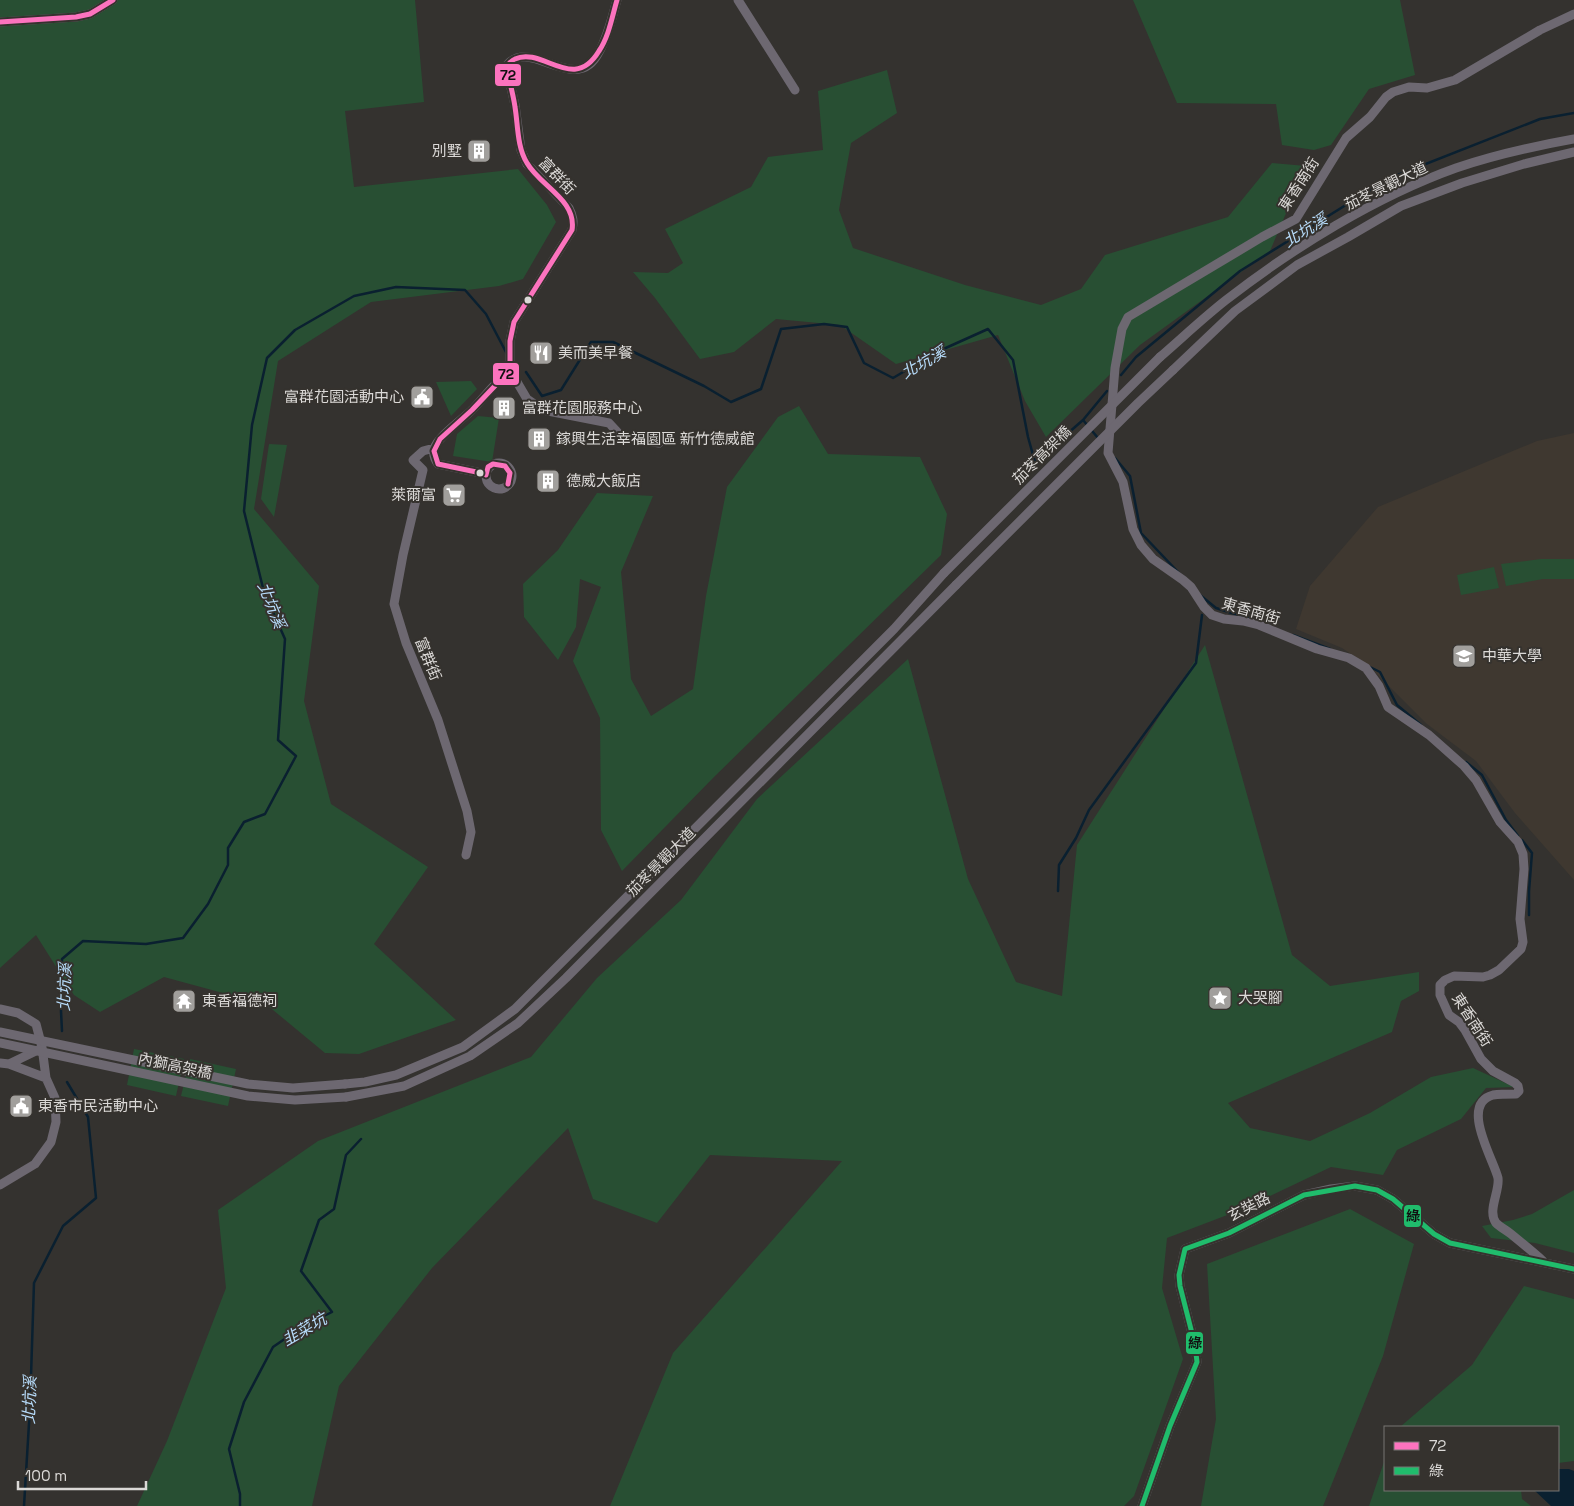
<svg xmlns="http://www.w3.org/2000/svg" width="1574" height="1506" font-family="'Space Grotesk','Noto Sans TC',sans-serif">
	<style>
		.built { fill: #3f3830 }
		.green { fill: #284f33 }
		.water { fill: #0a2030 }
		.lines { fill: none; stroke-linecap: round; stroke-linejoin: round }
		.stream { stroke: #0a2030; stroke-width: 2.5 }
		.minor { stroke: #6d6871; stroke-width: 9 }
		.minor-bridge { stroke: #6d6871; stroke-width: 9 }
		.bus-1-casing { stroke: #35322e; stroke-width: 9 }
		.bus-2-casing { stroke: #35322e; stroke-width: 9 }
		.bus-1 { stroke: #fc73be; stroke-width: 5 }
		.bus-2 { stroke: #20bc6c; stroke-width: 5 }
		.bus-dot { fill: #dbd9d7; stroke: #35322e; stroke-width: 2 }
		.labels { text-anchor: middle; stroke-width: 4; stroke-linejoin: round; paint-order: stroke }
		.poi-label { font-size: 15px; fill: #dbd9d7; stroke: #35322e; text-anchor: start }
		.street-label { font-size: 15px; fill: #dbd9d7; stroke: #35322e }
		.water-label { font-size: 16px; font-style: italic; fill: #b6dbfa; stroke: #35322e }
		.line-badge { stroke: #35322e; stroke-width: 2 }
		.pale-badge-label { font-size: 14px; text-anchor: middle; font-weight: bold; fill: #111 }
	</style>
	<rect width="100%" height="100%" fill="#34322f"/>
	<path class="built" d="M 1574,433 L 1574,880 L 1515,813 L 1476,761 L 1427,724 L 1368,665 L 1342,648 L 1296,629 L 1310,586 L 1378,507 L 1537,441 Z"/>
	<path class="green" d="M 0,0 L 415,0 L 424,102 L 345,111 L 354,187 L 518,169 L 547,205 L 556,222 L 523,279 L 499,286 L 371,302 L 278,361 L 254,509 L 319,586 L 304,701 L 331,804 L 428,867 L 374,944 L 456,1020 L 359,1054 L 325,1053 L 267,1005 L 164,977 L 100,1012 L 74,995 L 36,935 L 0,968 Z
		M 1133,0 L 1400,0 L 1415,75 L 1369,89 L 1331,145 L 1314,150 L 1282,145 L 1276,104 L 1177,103 Z
		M 887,70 L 897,113 L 851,143 L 839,210 L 853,248 L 965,285 L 1041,305 L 1081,289 L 1105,255 L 1228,217 L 1272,163 L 1306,166 L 1270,251 L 1140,345 L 1046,437 L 1025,401 L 998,335 L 896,364 L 840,325 L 776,319 L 734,352 L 700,359 L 655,298 L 633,272 L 668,273 L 683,263 L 665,229 L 751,187 L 768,157 L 823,150 L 818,91 Z
		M 471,381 L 477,389 L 451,416 L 436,382 Z
		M 799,406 L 828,454 L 920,457 L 947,514 L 941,555 L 714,777 L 622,871 L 601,830 L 600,718 L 573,661 L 601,587 L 580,579 L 576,627 L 558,660 L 524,617 L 523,584 L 558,550 L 597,493 L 653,496 L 621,572 L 631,679 L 651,716 L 693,689 L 706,596 L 727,487 L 778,417 Z
		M 478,416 L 499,418 L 492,462 L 453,456 L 457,434 Z
		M 269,444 L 287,445 L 274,517 L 261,499 Z
		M 1541,559 L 1574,559 L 1574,579 L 1543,579 L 1506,586 L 1501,564 Z
		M 1494,567 L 1499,588 L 1461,595 L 1457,575 Z
		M 1205,645 L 1292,955 L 1330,986 L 1419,972 L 1419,991 L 1401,1001 L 1392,1032 L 1228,1103 L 1250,1128 L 1310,1141 L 1370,1113 L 1431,1077 L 1473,1068 L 1514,1087 L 1486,1088 L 1461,1119 L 1397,1150 L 1383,1175 L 1331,1167 L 1243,1209 L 1167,1238 L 1162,1288 L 1183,1359 L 1134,1496 L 1124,1506 L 610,1506 L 673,1353 L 842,1161 L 710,1155 L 657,1223 L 593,1199 L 568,1128 L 432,1268 L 339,1386 L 312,1506 L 137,1506 L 167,1441 L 226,1288 L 218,1210 L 318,1141 L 531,1057 L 597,978 L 681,900 L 757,799 L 908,659 L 968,879 L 1016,982 L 1062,996 L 1077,845 Z
		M 134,1049 L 184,1059 L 176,1096 L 127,1085 Z
		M 190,1059 L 236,1069 L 228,1106 L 181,1096 Z
		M 1574,1190 L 1574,1253 L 1535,1243 L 1491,1238 L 1482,1226 L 1513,1220 L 1532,1214 Z
		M 1350,1209 L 1414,1244 L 1383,1356 L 1323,1506 L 1201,1506 L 1216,1419 L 1207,1264 Z
		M 1524,1286 L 1574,1299 L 1574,1461 L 1558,1463 L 1558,1427 L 1400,1427 L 1472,1365 Z
		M 1385,1459 L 1385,1490 L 1521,1490 L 1522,1499 L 1531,1506 L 1369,1506 Z"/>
	<path class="water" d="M 1558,1469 L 1569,1469 L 1574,1471 L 1574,1506 L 1551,1506 L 1534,1490 L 1558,1490 Z"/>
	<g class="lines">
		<path class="stream" d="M 1385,180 L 1540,119 L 1574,113
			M 526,372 L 542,396 L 561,390 L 591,342 L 613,342 L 704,386 L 731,402 L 761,389 L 781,329 L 824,324 L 847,327 L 864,363 L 893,378 L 939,351 L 988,329 L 1013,360 L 1028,437 L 1035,462 L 1083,420 L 1107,391
			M 1121,375 L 1136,357 L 1240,271 L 1378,185
			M 1083,420 L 1098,438
			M 1115,458 L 1130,476 L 1141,533 L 1179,573
			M 1200,595 L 1216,608 L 1251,619
			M 1293,635 L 1330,649
			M 1370,667 L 1380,672 L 1397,705 L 1421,725
			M 1466,762 L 1482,775 L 1506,820 L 1518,836
			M 1522,840 L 1532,853 L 1529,891 L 1529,915
			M 1058,891 L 1059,865 L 1076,838 L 1089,810 L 1196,663 L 1202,615
			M 62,1031 L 61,1011 L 62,959 L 83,941 L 146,944 L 183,938 L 208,904 L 228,865 L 228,848 L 244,822 L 265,814 L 296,756 L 278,740 L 285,639 L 264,592 L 244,511 L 252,425 L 267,358 L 295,330 L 354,296 L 396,287 L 465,290 L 486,314 L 507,354
			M 24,1506 L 30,1407 L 34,1283 L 63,1226 L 96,1198 L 88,1117 L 67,1082
			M 240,1506 L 240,1494 L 229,1449 L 244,1402 L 273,1347 L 302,1327 L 332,1312 L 301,1271 L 319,1220 L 334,1209 L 346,1155 L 361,1139"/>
		<path class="minor" d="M 738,0 L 795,90
			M 0,22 L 76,17 L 90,14 L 113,0
			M 1160,357 C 1182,338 1203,318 1226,300 C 1293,248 1375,197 1456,168 C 1494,155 1535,146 1574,139
			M 510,370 L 527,399 L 543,410 L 609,423 L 622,437 L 659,443
			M 1173,370 L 1235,311 L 1297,265 L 1348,237 L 1401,206 L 1462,183 L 1524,164 L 1574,152
			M 434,448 L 423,451 L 413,460 L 423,470 L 403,555 L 394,604 L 406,643 L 438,720 L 467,811 L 471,832 L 466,855
			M486 476a13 13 0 1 1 26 0a13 13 0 1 1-26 0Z
			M 486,474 L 438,464 C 435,460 433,454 434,449 C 437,437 463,419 472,410 C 485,396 496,382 510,370 L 510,341 L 514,322 L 572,230 C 574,221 573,216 569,208 L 527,164 L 521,150 L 515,105 L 506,66 C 530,35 576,98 599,52 C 608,36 612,17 617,0
			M 0,1009 L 18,1013 L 36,1024 L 42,1047 L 46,1078 L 55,1098 L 56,1122 L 51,1142 L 35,1164 L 0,1185
			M 0,1063 L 9,1064 L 46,1078
			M 9,1064 L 40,1049
			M 345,1084 L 365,1082 L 396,1075 L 463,1047 L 515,1009 L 894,629 L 944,573
			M 346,1097 L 404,1086 L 470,1056 L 518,1023 L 566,978 L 956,585
			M 1543,1261 C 1533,1252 1522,1243 1511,1234 C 1506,1230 1500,1227 1496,1223 C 1487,1211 1500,1191 1498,1178 C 1494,1160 1459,1104 1493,1095 C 1500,1094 1508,1094 1516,1094 L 1519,1091 L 1518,1086 L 1515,1083 L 1493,1071 L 1481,1059 L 1465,1030 L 1459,1022 L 1449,1015 L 1440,995 L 1440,985 L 1445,980 L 1454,976 L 1483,977 L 1490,975 L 1499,970 L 1521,949 L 1523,942 L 1520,919 L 1524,869 L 1523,854 L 1518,842 L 1500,822 L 1476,780 L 1464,766 L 1429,735 L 1388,707 L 1379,686 L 1366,668 L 1349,658 L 1317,649 L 1259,625 L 1243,621 L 1224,619 L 1212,615 L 1204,607 L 1191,587 L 1183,580 L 1153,559 L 1141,545 L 1133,529 L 1123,482 L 1108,453 L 1115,368 L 1122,329 L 1128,317 L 1262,237 L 1296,219 L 1346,138 L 1370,117 L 1386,97 L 1393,92 L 1409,87 L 1427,88 L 1455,80 L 1540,30 L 1574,14
			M 1142,1506 L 1170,1426 L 1197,1362 L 1195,1345 L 1180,1286 L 1179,1275 L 1185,1249 L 1229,1233 L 1304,1195 L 1331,1189 L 1355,1186 L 1377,1190 L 1393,1199 L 1434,1234 L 1450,1243 L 1574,1269"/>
		<path class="minor-bridge" d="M 944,573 L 1160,357
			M 956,585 L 1138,403 L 1173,370
			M 0,1032 L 248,1084 L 293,1088 L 345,1084
			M 0,1043 L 248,1096 L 295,1100 L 346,1097"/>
		<g class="bus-1-casing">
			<path id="bus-1" d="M 0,22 L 76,17 L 90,14 L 113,0
				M 486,474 L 438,464 L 434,451 L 440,439 L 472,410 L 510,370 L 510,341 L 514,322 L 572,230 C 577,200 540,186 527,163 C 517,147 518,125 515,107 C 513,93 509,80 506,66 C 509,64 512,60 515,59 C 543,46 573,94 599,51 C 609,36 612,17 617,0
				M 486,475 L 488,467 L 493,464 L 505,466 L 510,473 L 508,484"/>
		</g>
		<g class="bus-2-casing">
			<path id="bus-2" d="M 1142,1506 L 1170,1426 L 1197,1362 L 1195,1345 L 1180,1286 L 1179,1275 L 1185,1249 L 1229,1233 L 1304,1195 L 1355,1186 L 1377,1190 L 1393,1199 L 1434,1234 L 1450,1243 L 1574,1269"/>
		</g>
		<use href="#bus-1" class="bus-1"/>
		<use href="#bus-2" class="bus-2"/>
	</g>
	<defs>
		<g id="building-square" transform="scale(1.25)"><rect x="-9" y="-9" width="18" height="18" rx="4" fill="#a19f9c" stroke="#35322e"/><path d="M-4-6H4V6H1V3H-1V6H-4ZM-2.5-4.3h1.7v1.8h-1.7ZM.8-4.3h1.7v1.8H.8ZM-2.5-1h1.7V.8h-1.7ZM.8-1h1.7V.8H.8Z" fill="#fff"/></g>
		<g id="restaurant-square" transform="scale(1.25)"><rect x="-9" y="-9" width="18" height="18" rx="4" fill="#a19f9c" stroke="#35322e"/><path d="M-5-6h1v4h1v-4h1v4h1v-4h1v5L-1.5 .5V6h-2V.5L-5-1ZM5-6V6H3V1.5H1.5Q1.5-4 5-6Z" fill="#fff"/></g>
		<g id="civic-square" transform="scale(1.25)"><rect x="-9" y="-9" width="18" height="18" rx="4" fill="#a19f9c" stroke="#35322e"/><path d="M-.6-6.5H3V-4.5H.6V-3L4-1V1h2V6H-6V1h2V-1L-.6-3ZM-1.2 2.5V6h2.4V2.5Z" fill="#fff"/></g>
		<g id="supermarket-square" transform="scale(1.25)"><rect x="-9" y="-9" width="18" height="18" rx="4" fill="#a19f9c" stroke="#35322e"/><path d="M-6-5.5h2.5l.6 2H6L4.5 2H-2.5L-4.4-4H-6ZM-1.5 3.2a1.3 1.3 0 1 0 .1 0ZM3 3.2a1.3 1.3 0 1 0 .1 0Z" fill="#fff"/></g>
		<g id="university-square" transform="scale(1.25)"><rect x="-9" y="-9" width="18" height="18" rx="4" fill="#a19f9c" stroke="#35322e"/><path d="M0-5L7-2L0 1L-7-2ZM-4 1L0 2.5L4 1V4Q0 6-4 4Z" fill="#fff"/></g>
		<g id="sight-square" transform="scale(1.25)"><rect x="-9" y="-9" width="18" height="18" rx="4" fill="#a19f9c" stroke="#35322e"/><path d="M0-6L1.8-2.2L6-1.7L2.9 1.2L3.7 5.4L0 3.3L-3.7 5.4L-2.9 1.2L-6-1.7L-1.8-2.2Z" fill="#fff"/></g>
		<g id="temple-square" transform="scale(1.25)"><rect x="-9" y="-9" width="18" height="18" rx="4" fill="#a19f9c" stroke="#35322e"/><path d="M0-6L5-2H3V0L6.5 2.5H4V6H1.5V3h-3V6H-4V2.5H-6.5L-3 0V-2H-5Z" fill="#fff"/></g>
	</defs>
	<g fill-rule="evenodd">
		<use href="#building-square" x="479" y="151"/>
		<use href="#restaurant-square" x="541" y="353"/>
		<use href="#civic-square" x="422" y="397"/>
		<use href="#building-square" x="504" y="408"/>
		<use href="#building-square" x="539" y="439"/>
		<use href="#building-square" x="548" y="481"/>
		<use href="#supermarket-square" x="454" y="495"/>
		<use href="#university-square" x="1464" y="656"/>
		<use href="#sight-square" x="1220" y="998"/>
		<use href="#temple-square" x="184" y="1001"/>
		<use href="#civic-square" x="21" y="1106"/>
	</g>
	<g class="bus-dot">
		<circle cx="528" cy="300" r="4.5"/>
		<circle cx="480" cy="473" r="4.5"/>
	</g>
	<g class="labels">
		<g class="poi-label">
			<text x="462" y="156" text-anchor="end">別墅</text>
			<text x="558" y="358">美而美早餐</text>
			<text x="404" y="402" text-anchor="end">富群花園活動中心</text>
			<text x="522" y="413">富群花園服務中心</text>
			<text x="556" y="444">鎵興生活幸福園區 新竹德威館</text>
			<text x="566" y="486">德威大飯店</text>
			<text x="436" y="500" text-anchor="end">萊爾富</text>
			<text x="1482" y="661">中華大學</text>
			<text x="1238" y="1003">大哭腳</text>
			<text x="202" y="1006">東香福德祠</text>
			<text x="38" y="1111">東香市民活動中心</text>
		</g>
		<g class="street-label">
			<text transform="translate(557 176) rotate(46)" y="5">富群街</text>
			<text transform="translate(1299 184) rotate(-57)" y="5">東香南街</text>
			<text transform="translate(1386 186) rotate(-26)" y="5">茄苳景觀大道</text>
			<text transform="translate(1042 455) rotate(-45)" y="5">茄苳高架橋</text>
			<text transform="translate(1251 611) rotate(16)" y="5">東香南街</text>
			<text transform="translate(428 659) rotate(68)" y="5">富群街</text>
			<text transform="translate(661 862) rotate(-45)" y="5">茄苳景觀大道</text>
			<text transform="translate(1472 1020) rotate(57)" y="5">東香南街</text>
			<text transform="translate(175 1066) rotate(12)" y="5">內獅高架橋</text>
			<text transform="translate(1249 1207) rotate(-27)" y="5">玄奘路</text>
		</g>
		<g class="water-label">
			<text transform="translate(1305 230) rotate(-32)" y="6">北坑溪</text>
			<text transform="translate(923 362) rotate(-29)" y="6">北坑溪</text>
			<text transform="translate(272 605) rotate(68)" y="6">北坑溪</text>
			<text transform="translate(64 987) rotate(-88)" y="6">北坑溪</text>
			<text transform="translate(304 1329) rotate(-30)" y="6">韭菜坑</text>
			<text transform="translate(29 1400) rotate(-88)" y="6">北坑溪</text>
		</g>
	</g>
	<g class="line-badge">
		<rect x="494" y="63" width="28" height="24" rx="5" fill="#fc73be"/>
		<rect x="492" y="362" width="28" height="24" rx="5" fill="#fc73be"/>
		<rect x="1403" y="1204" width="19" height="24" rx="5" fill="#20bc6c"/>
		<rect x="1185" y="1331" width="19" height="24" rx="5" fill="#20bc6c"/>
	</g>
	<g class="pale-badge-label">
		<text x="508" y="80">72</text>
		<text x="506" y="379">72</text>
		<text x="1413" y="1221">綠</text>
		<text x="1195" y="1348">綠</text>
	</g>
	<rect x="1384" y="1426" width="175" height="65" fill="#35322e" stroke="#777572"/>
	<rect x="1394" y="1442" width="25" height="8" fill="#fc73be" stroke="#777572"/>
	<text x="1429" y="1451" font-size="15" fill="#dbd9d7">72</text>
	<rect x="1394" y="1467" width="25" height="8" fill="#20bc6c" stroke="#777572"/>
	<text x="1429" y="1476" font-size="15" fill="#dbd9d7">綠</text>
	<path d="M18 1481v8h128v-8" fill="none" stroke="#dbd9d7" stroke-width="2.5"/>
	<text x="25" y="1481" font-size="15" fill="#dbd9d7" stroke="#35322e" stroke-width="4" paint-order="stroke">100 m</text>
</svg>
